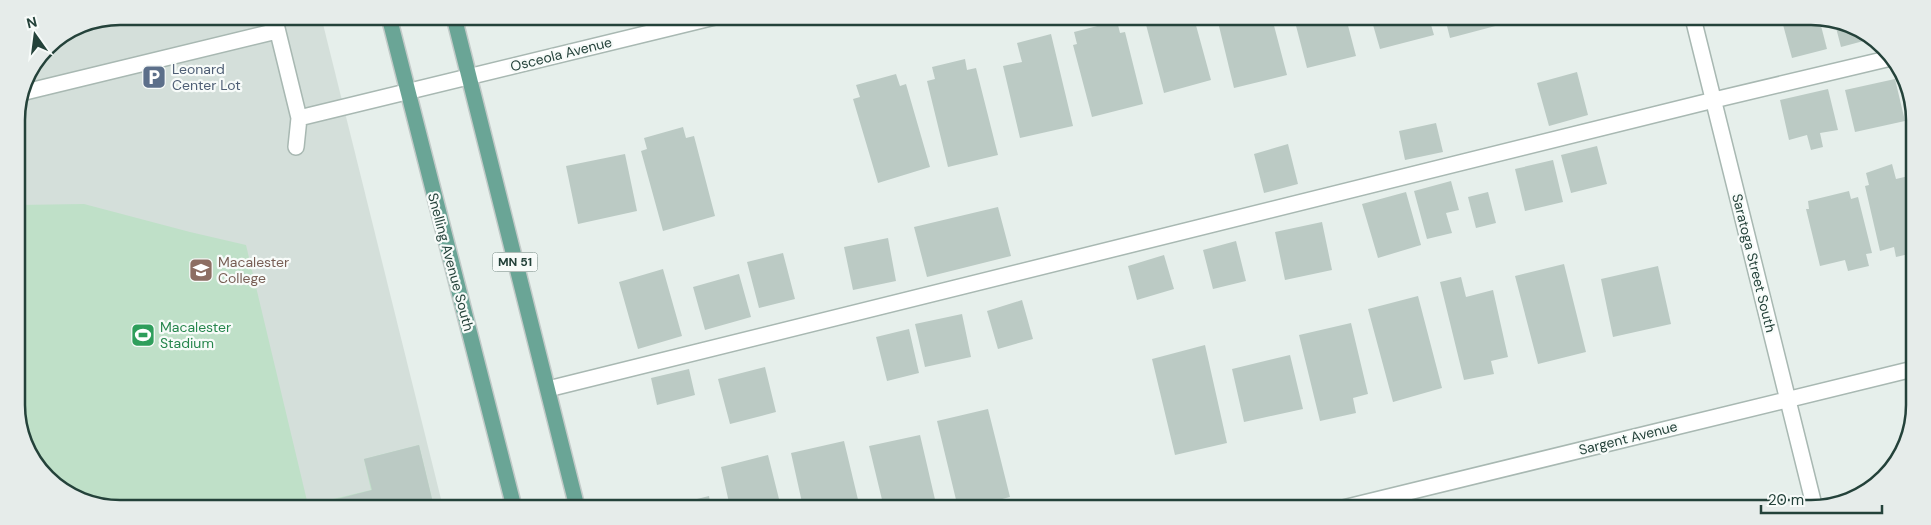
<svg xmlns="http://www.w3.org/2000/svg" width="1931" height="525" font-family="'DM Sans',sans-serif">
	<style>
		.built { fill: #d4dfda }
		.pitch { fill: #bfe0c8 }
		.building { fill: #bbcac4 }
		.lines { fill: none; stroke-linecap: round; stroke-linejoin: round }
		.minor-casing { stroke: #a8b8b2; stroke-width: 18 }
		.major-casing { stroke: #c2cac8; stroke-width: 18 }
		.minor { stroke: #fff; stroke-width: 15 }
		.major { stroke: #6aa596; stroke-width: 15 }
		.labels { text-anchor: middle; stroke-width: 4.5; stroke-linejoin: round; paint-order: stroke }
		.shield { fill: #f7fbf9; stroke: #637a73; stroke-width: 1 }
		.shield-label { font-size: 12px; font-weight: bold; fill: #24423a }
		.street-label { font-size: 14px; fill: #24423a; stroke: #f7fbf9 }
		.service-label { font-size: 14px; fill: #4e5e75; stroke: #f7fbf9; text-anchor: start }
		.education-label { font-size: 14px; fill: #785e54; stroke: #f7fbf9; text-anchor: start }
		.leisure-label { font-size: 14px; fill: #27864d; stroke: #f7fbf9; text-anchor: start }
		.rim { fill: none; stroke: #24423a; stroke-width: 2.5 }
	</style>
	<rect width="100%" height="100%" fill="#e6efeb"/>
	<path class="built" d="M 120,16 L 321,16 L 443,507 L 99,507 L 46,478 L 18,426 L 16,114 L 24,80 L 47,46 L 81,24 Z"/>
	<path class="pitch" d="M 84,204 L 190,232 L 246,245 L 308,505 L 371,490 L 364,459 L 419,445 L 434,507 L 99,507 L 46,478 L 18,426 L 17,205 Z"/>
	<path class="building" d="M 1144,17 L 1194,18 L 1211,80 L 1164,93 Z
		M 1217,18 L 1272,18 L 1287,75 L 1234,88 Z
		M 1294,18 L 1346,18 L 1356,56 L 1307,68 Z
		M 1371,18 L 1429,18 L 1434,35 L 1380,49 Z
		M 1445,18 L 1502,18 L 1503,24 L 1450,38 Z
		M 1793,18 L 1819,18 L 1827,49 L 1792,58 L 1782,21 Z
		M 1834,20 L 1870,39 L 1871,39 L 1841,47 Z
		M 1117,21 L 1120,33 L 1125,32 L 1143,104 L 1092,117 L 1073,45 L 1077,44 L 1074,32 Z
		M 1051,34 L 1073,126 L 1020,138 L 1003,66 L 1022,62 L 1017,43 Z
		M 965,59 L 967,70 L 976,68 L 998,155 L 948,167 L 927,81 L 935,79 L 932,67 Z
		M 1577,72 L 1588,115 L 1549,126 L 1537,83 Z
		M 896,74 L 900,86 L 906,84 L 930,167 L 878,183 L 853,99 L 860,97 L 856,85 Z
		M 1895,79 L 1905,121 L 1855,132 L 1845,90 Z
		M 1828,89 L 1838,130 L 1820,133 L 1823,147 L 1811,150 L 1807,135 L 1789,140 L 1780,100 Z
		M 1436,123 L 1443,152 L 1405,160 L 1399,131 Z
		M 683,127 L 686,138 L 694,136 L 715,216 L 663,231 L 641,151 L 647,149 L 644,138 Z
		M 1288,144 L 1298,184 L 1264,193 L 1254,154 Z
		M 1597,146 L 1607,184 L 1571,193 L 1561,155 Z
		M 625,154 L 637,211 L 578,224 L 566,166 Z
		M 1553,160 L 1563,202 L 1525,211 L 1515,169 Z
		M 1892,164 L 1896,179 L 1913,175 L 1913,253 L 1896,257 L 1894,247 L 1880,251 L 1865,186 L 1869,185 L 1866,173 Z
		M 1451,181 L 1459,210 L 1446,213 L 1452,233 L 1427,239 L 1414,191 Z
		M 1849,191 L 1851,199 L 1858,197 L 1872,253 L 1866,254 L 1869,266 L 1848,271 L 1845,260 L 1820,266 L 1806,209 L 1809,209 L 1808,201 Z
		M 1406,192 L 1421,245 L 1378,258 L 1362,204 Z
		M 1488,192 L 1496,223 L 1476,228 L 1468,197 Z
		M 998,207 L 1011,256 L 927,277 L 914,227 Z
		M 1322,222 L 1332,270 L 1285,280 L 1275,232 Z
		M 888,238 L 896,281 L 853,290 L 844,247 Z
		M 1236,241 L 1246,281 L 1213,289 L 1203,250 Z
		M 783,253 L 795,299 L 759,308 L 747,262 Z
		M 1164,255 L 1174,289 L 1137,300 L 1128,266 Z
		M 1564,264 L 1586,352 L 1538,364 L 1515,276 Z
		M 1658,266 L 1671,324 L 1613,337 L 1601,279 Z
		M 663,269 L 682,336 L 638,349 L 619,282 Z
		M 739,274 L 751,317 L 705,330 L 693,287 Z
		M 1461,277 L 1466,297 L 1493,290 L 1508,357 L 1491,361 L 1494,374 L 1464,380 L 1440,282 Z
		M 1418,296 L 1442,388 L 1393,402 L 1368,309 Z
		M 1022,300 L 1033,339 L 998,349 L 987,311 Z
		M 962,314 L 971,357 L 925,367 L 915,324 Z
		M 1351,323 L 1368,394 L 1353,398 L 1356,413 L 1320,421 L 1299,335 Z
		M 909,329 L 919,373 L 887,381 L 876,337 Z
		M 1205,345 L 1227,443 L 1175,455 L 1152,359 Z
		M 1290,355 L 1303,409 L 1244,422 L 1232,369 Z
		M 765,367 L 776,412 L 730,424 L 718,379 Z
		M 689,369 L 695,395 L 657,405 L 651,378 Z
		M 988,409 L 1010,497 L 967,508 L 958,508 L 937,421 Z
		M 920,435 L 937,508 L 884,508 L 869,446 Z
		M 844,441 L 860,508 L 803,507 L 791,453 Z
		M 419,445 L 434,507 L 306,507 L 372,490 L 364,459 Z
		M 768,455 L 781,507 L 730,507 L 721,467 Z
		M 709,496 L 711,507 L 665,507 Z"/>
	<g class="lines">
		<g class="minor-casing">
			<path id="minor" d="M 274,16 L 299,118 L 715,17
				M 1693,18 L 1815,509
				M 21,93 L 277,31
				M 296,147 L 299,118
				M 548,389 L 1714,100 L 1891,58
				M 1343,508 L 1913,369"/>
		</g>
		<g class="major-casing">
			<path id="major" d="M 389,17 L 514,507
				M 454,17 L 577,507"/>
		</g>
		<use href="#minor" class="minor"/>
		<use href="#major" class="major"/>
	</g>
	<defs>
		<g id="parking-square" transform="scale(1.25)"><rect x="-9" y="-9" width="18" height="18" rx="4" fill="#5c6f8a" stroke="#f7fbf9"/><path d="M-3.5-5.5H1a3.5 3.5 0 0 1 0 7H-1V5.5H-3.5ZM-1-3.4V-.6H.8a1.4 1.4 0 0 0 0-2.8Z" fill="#fff"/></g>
		<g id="university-square" transform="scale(1.25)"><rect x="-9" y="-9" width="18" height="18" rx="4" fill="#8d6e63" stroke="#f7fbf9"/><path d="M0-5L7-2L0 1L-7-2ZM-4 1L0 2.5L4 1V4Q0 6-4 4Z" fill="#fff"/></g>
		<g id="stadium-square" transform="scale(1.25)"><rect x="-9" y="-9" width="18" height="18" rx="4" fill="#2e9e5b" stroke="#f7fbf9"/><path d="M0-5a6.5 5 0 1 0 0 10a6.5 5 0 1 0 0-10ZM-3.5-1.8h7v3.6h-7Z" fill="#fff"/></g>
	</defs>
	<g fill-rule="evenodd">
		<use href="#parking-square" x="154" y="77"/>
		<use href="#university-square" x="201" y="270"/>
		<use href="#stadium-square" x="143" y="335"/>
	</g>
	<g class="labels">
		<rect class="shield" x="492.5" y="252.5" width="45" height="19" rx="4"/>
		<g class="shield-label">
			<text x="515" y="266">MN 51</text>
		</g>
		<g class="street-label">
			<text transform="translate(561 54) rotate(-14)" y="5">Osceola Avenue</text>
			<text transform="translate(451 262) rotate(75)" y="5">Snelling Avenue South</text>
			<text transform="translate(1754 263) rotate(76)" y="5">Saratoga Street South</text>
			<text transform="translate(1628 438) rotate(-14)" y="5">Sargent Avenue</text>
		</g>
		<g class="service-label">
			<text x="172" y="74">Leonard<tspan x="172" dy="16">Center Lot</tspan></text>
		</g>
		<g class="education-label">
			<text x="218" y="267">Macalester<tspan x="218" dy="16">College</tspan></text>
		</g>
		<g class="leisure-label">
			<text x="160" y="332">Macalester<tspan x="160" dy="16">Stadium</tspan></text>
		</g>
	</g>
	<path d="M0 0H1931V525H0ZM120 25H1811A95 95 0 0 1 1906 120V405A95 95 0 0 1 1811 500H120A95 95 0 0 1 25 405V120A95 95 0 0 1 120 25Z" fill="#e6ecea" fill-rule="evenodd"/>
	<path class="rim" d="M120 25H1811A95 95 0 0 1 1906 120V405A95 95 0 0 1 1811 500H120A95 95 0 0 1 25 405V120A95 95 0 0 1 120 25Z"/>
	<g transform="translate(35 35) rotate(346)" stroke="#f7fbf9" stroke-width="4" paint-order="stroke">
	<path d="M0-4L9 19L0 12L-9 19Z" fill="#24423a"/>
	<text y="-8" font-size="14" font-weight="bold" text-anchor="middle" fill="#24423a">N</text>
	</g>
	<path d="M1761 505v8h121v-8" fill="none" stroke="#24423a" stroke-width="2.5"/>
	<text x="1768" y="505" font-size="15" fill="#24423a" stroke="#f7fbf9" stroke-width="4" paint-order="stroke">20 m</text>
</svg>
